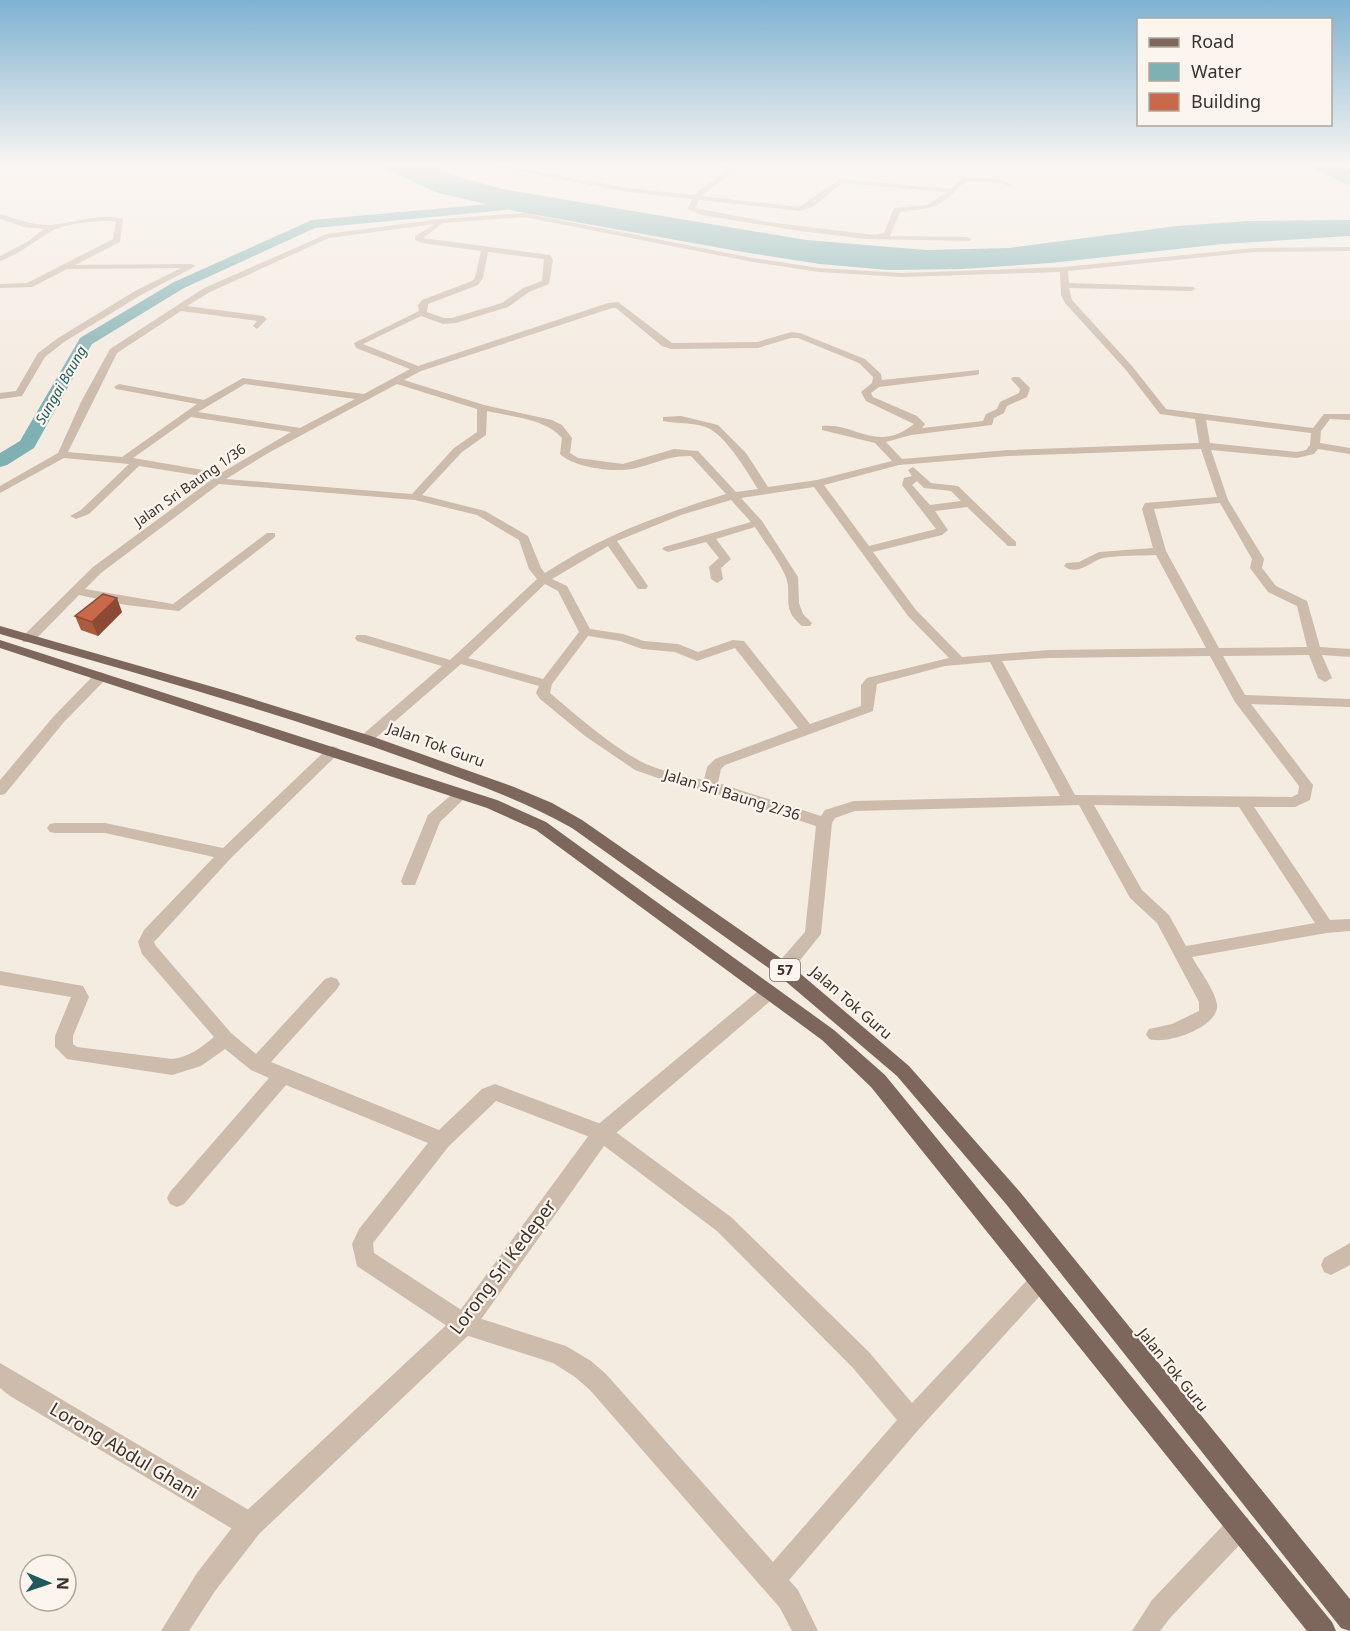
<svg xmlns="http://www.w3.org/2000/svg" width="1350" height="1631" font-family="'Noto Sans',sans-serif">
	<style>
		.water { fill: #7fb0b2 }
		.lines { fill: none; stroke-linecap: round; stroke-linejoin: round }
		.river { fill: #7fb0b2; fill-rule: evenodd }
		.minor { fill: #cdbbac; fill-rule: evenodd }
		.tertiary { fill: #cdbbac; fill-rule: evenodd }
		.primary { fill: #7d675c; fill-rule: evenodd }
		.wall { fill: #ac5a40 }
		.shaded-wall { fill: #8c4a34 }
		.building { fill: #c8694b; stroke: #8c4a34; stroke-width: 1.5 }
		.labels { text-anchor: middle; stroke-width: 4.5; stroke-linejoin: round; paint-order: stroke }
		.far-water-label { font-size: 14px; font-style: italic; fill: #1f5a5e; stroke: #fbf5ee }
		.far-street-label { font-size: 14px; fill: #3b302b; stroke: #fbf5ee }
		.shield { fill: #fbf5ee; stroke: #756b66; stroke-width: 1.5 }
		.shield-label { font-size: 14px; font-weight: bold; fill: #3b302b }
		.street-label { font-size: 15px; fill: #3b302b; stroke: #fbf5ee }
		.near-street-label { font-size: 18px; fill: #3b302b; stroke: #fbf5ee }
	</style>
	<rect width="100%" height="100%" fill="#f4ebe1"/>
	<path class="water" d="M 377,165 L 431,165 L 458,177 L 502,189 L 806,240 L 926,250 L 1009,248 L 1177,226 L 1247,221 L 1350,220 L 1350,236 L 1222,244 L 1051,263 L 962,269 L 889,270 L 820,264 L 743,252 L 520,212 L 438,193 Z
		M 1307,165 L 1336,165 L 1350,171 L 1350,186 Z"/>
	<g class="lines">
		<path class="river" d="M 501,203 L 507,207 L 506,210 L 315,228 L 184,288 L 92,344 L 34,448 L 7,465 L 0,467 L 0,453 L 20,441 L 80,338 L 174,282 L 312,220 Z"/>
		<path class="minor" d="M 486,165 L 499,165 L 628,188 L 695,195 L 698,191 L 727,171 L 721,165 L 728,165 L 733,172 L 701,196 L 799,207 L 840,179 L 950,189 L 964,177 L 999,179 L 1013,185 L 1010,187 L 998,183 L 966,181 C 937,208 941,207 900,212 L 890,236 L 967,237 L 971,239 L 970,241 L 866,239 L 800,231 L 701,215 L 687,209 L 693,199 L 628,192 ZM 842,183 L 947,192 L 927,205 L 894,208 L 884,233 L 875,235 L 768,222 L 695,208 L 699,200 L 800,211 L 814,206 Z
			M 524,213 L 753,258 L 819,268 L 902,273 L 1064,267 L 1254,248 L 1350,247 L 1350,251 L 1254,252 L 1068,271 L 1069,283 L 1194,287 L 1195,289 L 1191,291 L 1069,288 L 1072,300 L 1132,366 L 1166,409 L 1313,428 L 1324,414 L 1350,414 L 1350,420 L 1330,419 L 1321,431 L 1320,443 L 1350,448 L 1350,454 L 1318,449 L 1314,454 L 1297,458 L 1211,450 L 1228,500 L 1264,559 L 1262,568 L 1276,586 L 1307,601 L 1320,647 L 1350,649 L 1350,657 L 1322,655 L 1332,678 L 1325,682 L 1318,678 L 1309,655 L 1223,656 L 1245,695 L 1350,699 L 1350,707 L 1251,704 L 1313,785 L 1310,800 L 1295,807 L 1254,807 L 1330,920 L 1350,919 L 1350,931 L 1326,933 L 1192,957 C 1200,971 1214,989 1217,1004 C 1220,1027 1167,1045 1149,1039 L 1146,1034 L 1149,1029 L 1172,1024 L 1199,1011 L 1199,1002 L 1157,923 L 1130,898 L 1079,805 L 855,811 L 835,818 L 832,823 L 821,934 L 789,974 L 783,976 L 777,974 L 775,969 L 777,964 L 805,932 L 816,826 L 708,791 L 675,784 L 635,770 L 585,736 L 540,699 L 536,693 L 539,686 L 461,664 L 371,742 L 361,742 L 359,739 L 361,736 L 442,666 L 357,641 L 355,638 L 357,635 L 365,635 L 450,660 L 537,579 L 529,569 L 519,540 L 477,515 L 415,500 L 219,484 L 101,573 L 85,589 L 173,604 L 267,533 L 275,533 L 275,537 L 179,611 L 126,605 L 79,595 L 33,642 L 23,642 L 22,639 L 23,636 L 93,567 L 214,478 L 139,466 L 89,514 L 76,519 L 70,516 L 81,510 L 129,464 L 64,458 L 0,493 L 0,486 L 58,453 L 81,402 L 110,349 L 204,288 L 327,234 L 441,219 ZM 524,217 L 753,262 L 819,272 L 902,277 L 1060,272 L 1061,295 L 1065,303 L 1126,370 L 1160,414 L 1195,419 L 1199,443 L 1008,450 L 902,459 L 886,442 L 911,435 L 992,425 L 994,418 L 1004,413 L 1007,406 L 1027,397 L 1030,388 L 1019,377 L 1013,377 L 1011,379 L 1020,389 L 1019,393 L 1000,402 L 997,409 L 986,414 L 983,421 L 922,428 L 925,424 L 917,416 L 873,397 L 871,393 L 879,387 L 976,375 L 979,374 L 979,370 L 882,380 L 881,374 L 865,359 L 800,333 L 791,332 L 757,342 L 672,343 L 618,302 L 608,303 L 418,366 L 363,344 L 421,316 L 443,324 L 456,323 L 508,307 L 529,292 L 549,284 L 553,260 L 550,255 L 423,238 L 443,223 ZM 435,224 L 415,236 L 415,240 L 422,243 L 481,251 L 475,278 L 472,281 L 422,300 L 418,305 L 419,311 L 354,343 L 356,348 L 410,369 L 364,394 L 243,378 L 204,400 L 119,384 L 114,387 L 116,389 L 197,404 L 122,457 L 68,452 L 117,353 L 181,311 L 257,321 L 253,326 L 257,329 L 267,319 L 263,316 L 187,306 L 210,292 L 329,238 ZM 488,252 L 544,259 L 542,281 L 523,288 L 502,303 L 452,318 L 444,318 L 427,312 L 428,304 L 478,285 L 483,278 ZM 612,308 L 616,308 L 662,346 L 671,349 L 758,348 L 791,338 L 798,338 L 859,363 L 873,377 L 872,383 L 861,392 L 866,401 L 914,424 C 876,454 856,422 822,426 L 822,430 L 875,443 L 892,461 L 817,480 L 768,487 L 746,453 L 718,425 L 681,416 L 663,417 L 663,421 C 678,424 697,422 710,429 C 728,439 747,472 758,489 L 736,492 L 698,451 L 674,449 L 623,464 L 578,458 L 570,453 L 572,438 L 562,425 L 552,420 L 484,405 L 404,380 L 421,371 ZM 245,384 L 355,399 L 300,428 L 198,412 ZM 397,384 L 477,409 L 477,432 L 454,448 L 412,494 L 226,479 L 270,452 ZM 487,411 C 512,417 545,418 562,438 L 560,454 C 572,466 605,471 622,470 C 646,469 664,455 691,456 L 726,494 C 662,514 601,536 545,573 L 541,568 L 528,536 L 485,511 L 422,495 L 462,452 L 486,435 ZM 191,417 L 291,432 L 221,473 L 133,458 ZM 1206,420 L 1311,433 L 1310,445 L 1306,450 L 1297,452 L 1210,443 ZM 1201,449 L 1217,497 L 1145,503 L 1142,509 L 1153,548 L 1099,552 L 1079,562 L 1066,563 L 1064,566 C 1077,577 1091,561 1103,558 C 1120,555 1139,556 1156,555 L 1206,648 L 1049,650 L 962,657 L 916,610 L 873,552 L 942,535 L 948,530 L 935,511 L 967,507 L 1008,546 L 1016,546 L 1016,542 L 958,486 L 931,483 L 913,467 L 908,470 L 912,476 L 904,478 L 902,485 L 936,529 L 869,546 L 824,485 L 899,465 L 1008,456 ZM 917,481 L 924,488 L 951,491 L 961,501 L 930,505 L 912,485 ZM 814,487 L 908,616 L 949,658 L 867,678 L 861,685 L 861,706 L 810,724 L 744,641 L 733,640 L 698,652 L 678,644 L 644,641 L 623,634 L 590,629 L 567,586 L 552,579 L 608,546 L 638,589 L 646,589 L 648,586 L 617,541 L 681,515 L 731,500 L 751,522 L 664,547 L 662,549 L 668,552 L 706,542 L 719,558 L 709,567 L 711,579 L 717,583 L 723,579 L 721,568 L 731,559 L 716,539 L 755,527 C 765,543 778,559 785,575 C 794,595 779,608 802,626 L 810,626 L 812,623 L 803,614 L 799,603 L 798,577 L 762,521 L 741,498 ZM 1220,503 L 1252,559 L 1250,568 L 1268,592 L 1297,606 L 1307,647 L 1219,648 L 1166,551 L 1154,509 ZM 545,584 L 558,591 L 579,632 L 543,679 L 468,658 ZM 588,636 L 620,641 L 642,649 L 675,652 L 697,661 L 735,648 L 798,728 L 715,759 L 707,767 L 704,780 C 685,776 664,772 646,764 C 616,750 576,715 550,693 L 552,684 ZM 1210,656 L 1235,702 L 1299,786 L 1298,794 L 1292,797 L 1075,795 L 1002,661 L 1049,658 ZM 990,662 L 1060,796 L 854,801 L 825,810 L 821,816 L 718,783 L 721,769 L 725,765 L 873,711 L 877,684 L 945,666 ZM 1094,805 L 1239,807 L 1315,923 L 1186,946 L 1169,915 L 1142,890 Z
			M 0,214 C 17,219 33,226 51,225 C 76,223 98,213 123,219 L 120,242 L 75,265 L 192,264 L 196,266 L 141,295 L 64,342 L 45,357 L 22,396 L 0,399 L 0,393 L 16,391 L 38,353 L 58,338 L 135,291 L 181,268 L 67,269 L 32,287 L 0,288 L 0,284 L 27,283 L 113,239 L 116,222 C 103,219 63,224 52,231 C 34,241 20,254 0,261 L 0,256 L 27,242 L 44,229 L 24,227 L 0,219 Z
			M 101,672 L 108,676 L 106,679 L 64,722 L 5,794 L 0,795 L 0,780 L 54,716 L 96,673 Z
			M 333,746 L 338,748 L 340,751 L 338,754 L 231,858 L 154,942 L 156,946 L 231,1033 L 256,1054 L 325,979 L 331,977 L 337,979 L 340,984 L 337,989 L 271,1062 L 439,1130 L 482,1089 L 495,1084 L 609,1127 L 731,1217 L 869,1352 L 912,1403 L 1033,1274 L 1040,1271 L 1047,1274 L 1050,1281 L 1047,1288 L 920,1428 L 789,1580 L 798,1590 L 818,1631 L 792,1631 L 780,1608 L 590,1390 L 575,1377 L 553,1363 L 456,1332 L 357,1266 L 352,1244 L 359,1229 L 428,1143 L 286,1085 L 184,1204 L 177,1207 L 170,1204 L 167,1198 L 170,1192 L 269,1078 L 251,1070 L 225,1049 L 201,1066 L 172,1075 L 67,1059 L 55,1047 L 55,1036 L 71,997 L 0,985 L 0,971 L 83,986 L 89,997 L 73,1036 L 73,1044 L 77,1047 L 172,1059 C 189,1057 201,1048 214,1037 L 142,954 L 138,942 L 144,930 L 214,857 L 105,833 L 55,833 L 50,832 L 47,828 L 50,824 L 55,823 L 105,823 L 223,848 L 328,748 ZM 496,1101 L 595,1139 L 717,1231 L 853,1368 L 897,1420 L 773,1562 L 606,1374 L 591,1361 L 566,1346 L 469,1315 L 374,1253 L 373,1243 L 449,1146 Z
			M 462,789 L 469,794 L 440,822 L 415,885 L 403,885 L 401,881 L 428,815 L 457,790 Z
			M 1350,1243 L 1350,1265 L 1331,1275 L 1324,1272 L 1321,1265 L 1324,1258 Z
			M 0,1363 L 259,1516 L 262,1525 L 259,1534 L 250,1537 L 241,1534 L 10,1396 L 0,1388 Z
			M 1239,1515 L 1248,1518 L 1251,1527 L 1248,1536 L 1170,1618 L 1160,1631 L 1132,1631 L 1152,1600 L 1230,1518 Z"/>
		<path class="tertiary" d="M 769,985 L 775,987 L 778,992 L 775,997 L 609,1139 L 472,1332 L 259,1534 L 215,1591 L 189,1631 L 161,1631 L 197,1573 L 241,1516 L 456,1316 L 595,1127 L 763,987 Z"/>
		<path class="primary" d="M 0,626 L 227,691 L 371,736 L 514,787 L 552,803 L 582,820 L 789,964 L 909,1066 L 1020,1192 L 1350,1599 L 1350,1631 L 1341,1628 L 1006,1204 L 897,1076 L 777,974 L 572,828 C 521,799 467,781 413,761 C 278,712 138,674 0,634 Z
			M 0,640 L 497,800 L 546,822 L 834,1030 L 885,1075 L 1332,1622 L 1336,1631 L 1307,1631 L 871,1087 L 822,1040 L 536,830 L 487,808 L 0,648 Z"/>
	</g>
	<path class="wall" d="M 122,612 L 98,636 L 81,630 L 75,616 Z"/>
	<path class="shaded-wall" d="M 117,598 L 122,612 L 98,636 L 92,622 Z"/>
	<path class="building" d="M 103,594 L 117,598 L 92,622 L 75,616 Z"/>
	<linearGradient id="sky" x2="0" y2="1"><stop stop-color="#7eb2d2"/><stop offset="0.42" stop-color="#faf6f2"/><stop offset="1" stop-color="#faf6f2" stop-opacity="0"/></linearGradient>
	<rect width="1350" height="393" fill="url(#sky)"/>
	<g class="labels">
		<g class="far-water-label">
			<text transform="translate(61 385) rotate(-60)" y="5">Sungai Baung</text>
		</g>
		<g class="far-street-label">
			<text transform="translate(190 485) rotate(-35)" y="5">Jalan Sri Baung 1/36</text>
		</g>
		<rect class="shield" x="770" y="959" width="30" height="22" rx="4.5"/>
		<g class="shield-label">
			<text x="785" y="975">57</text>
		</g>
		<g class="street-label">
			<text transform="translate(436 745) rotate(20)" y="5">Jalan Tok Guru</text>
			<text transform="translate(732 795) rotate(17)" y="5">Jalan Sri Baung 2/36</text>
			<text transform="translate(851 1003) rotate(41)" y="5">Jalan Tok Guru</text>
			<text transform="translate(1173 1370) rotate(51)" y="5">Jalan Tok Guru</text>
		</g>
		<g class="near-street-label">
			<text transform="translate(503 1267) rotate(-53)" y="6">Lorong Sri Kedeper</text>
			<text transform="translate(124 1451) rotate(31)" y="6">Lorong Abdul Ghani</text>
		</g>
	</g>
	<rect x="1137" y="18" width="195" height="108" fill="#fbf5ee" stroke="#aea6a0" stroke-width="1.5"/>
	<rect x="1149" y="38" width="30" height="9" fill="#7d675c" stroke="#aea6a0" stroke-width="1.5"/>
	<text x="1191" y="48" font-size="18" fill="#3b302b">Road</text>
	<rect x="1149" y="63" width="30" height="18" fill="#7fb0b2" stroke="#aea6a0" stroke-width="1.5"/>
	<text x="1191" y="78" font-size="18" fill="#3b302b">Water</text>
	<rect x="1149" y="93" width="30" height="18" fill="#c8694b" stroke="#aea6a0" stroke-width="1.5"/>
	<text x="1191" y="108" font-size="18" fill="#3b302b">Building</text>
	<g transform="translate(48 1583) rotate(92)"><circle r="28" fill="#fbf5ee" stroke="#aea6a0" stroke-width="1.5"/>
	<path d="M0-4.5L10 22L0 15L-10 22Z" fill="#1f5a5e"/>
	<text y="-9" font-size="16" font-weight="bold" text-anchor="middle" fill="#3b302b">N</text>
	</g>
</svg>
